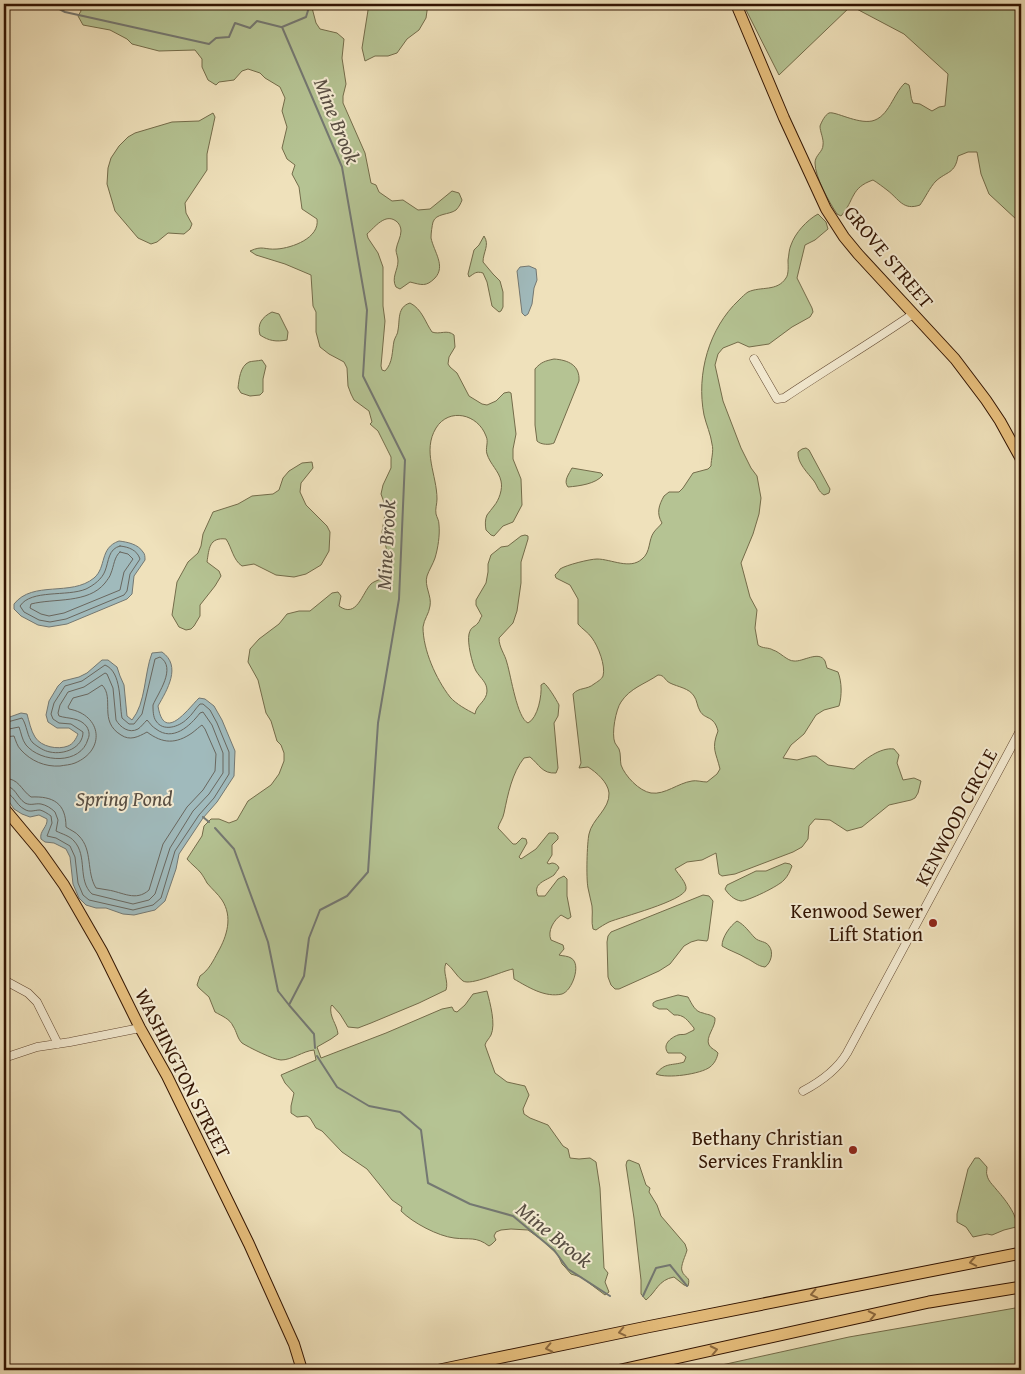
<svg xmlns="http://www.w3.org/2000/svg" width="1025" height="1374" font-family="'Gentium Book Plus',serif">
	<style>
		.green { fill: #b5c393; stroke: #746c4a; fill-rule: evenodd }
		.water { fill: #a0babc; stroke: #747872 }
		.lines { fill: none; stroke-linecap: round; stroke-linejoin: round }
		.shore { stroke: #69675f; stroke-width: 1 }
		.stream { stroke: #747872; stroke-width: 2 }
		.minor-casing { stroke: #614730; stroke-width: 9 }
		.major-casing { stroke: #321402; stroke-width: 12 }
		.highway-casing { stroke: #321402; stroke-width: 13 }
		.minor { stroke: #f5ecd3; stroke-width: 8 }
		.major { stroke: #e8c07e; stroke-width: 10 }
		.highway { stroke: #e8c07e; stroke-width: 11 }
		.oneway { stroke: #8d6a40 }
		.poi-dot { fill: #8f2418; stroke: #f5ecd3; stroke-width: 2 }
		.labels { text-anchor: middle; stroke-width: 4; stroke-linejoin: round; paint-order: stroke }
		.street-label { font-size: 20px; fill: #321402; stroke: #f5ecd3 }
		.poi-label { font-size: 20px; fill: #321402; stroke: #f5ecd3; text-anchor: end }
		.water-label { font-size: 21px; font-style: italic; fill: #584e43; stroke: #f5ecd3 }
	</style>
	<rect width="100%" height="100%" fill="#efe1bb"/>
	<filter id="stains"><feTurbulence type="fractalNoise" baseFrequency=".004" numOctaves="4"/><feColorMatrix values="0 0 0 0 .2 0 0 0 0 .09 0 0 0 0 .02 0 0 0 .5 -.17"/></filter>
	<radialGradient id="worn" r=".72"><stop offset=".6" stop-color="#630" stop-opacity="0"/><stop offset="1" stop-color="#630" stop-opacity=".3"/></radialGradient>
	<path class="green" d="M 79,4 L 311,4 L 316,23 L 320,29 L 337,33 L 344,39 L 342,58 L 346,84 L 343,96 L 343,103 L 365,153 L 371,183 L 376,185 L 379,192 L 392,201 L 403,200 L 418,210 L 430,209 L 452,191 L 459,193 L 462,200 C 461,203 459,207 456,210 C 449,215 436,213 433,222 C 432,226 431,233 431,238 C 434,252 446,266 435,278 C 426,287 422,285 410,282 L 400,289 L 396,287 C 391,278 398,270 398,261 C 398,257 396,253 396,250 C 397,243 401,237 401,231 C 401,227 399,223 396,221 C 385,213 375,227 367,234 L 368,238 L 378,253 L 383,267 L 383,306 L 385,321 L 381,366 L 382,370 L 385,371 C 393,363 392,351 394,341 C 395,337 398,334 398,330 C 400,320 397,307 410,303 C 422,309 425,322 432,332 C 440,335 447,329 454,335 L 455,347 L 449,357 L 448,364 L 450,367 L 457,373 L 469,396 L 482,404 L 487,405 L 496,401 L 504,393 L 509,392 L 511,393 L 516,434 L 513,449 L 513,459 L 521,479 L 522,505 L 513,522 L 503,526 L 494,536 L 491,535 L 486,530 C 485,525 485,519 487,515 C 489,512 492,509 494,506 C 499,500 503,489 501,481 C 499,471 490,464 487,454 C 485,448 489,442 486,436 C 478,414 449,407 436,428 C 422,451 437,475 437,499 C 437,504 435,509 436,514 C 437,518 439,520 439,525 C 440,535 438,548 435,558 C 433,564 429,570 427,576 C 424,586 432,596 430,606 C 429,614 424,619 423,627 C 423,650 436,679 450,697 C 456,704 467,710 475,714 C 476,705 487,701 487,691 C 487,682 481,679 476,671 C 472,664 467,642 469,634 C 471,626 474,628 478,623 C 480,621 480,618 482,616 L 476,605 L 476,600 L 486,583 L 488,572 L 488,564 L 491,555 L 501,547 L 508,546 L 521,536 L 525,535 L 528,536 L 528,539 L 521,562 L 521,583 L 517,611 L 513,623 L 499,638 C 499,648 505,654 507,663 C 511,676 517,718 528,723 C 538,718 542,695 541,685 L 544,683 C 548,686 556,699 559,705 L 558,716 L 554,723 L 558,768 L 556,773 C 542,774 539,764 530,757 L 524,758 C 512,773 508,794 504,813 C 503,819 499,823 498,828 L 513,844 L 516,844 L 522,838 L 526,839 L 527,843 L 519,857 L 521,859 L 536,849 L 549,833 L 555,833 L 558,836 L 558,839 L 552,845 L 552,855 L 547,863 L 549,864 L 552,863 C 555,863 558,865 559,868 C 557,870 556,873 554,875 C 546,881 532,883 538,896 L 545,896 L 558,879 L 564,876 L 567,879 L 567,896 L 571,917 L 568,919 L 561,915 C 554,920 547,931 551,940 L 563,945 L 564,949 L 559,955 C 563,956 568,956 571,958 C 582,964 572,991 562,994 C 545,998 528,987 514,979 L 513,969 C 502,971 471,986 463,981 C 456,976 453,968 446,963 C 442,972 449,981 446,990 L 419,1003 L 371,1023 L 358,1028 L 348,1027 L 340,1014 L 332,1005 L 331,1006 C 329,1017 337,1024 338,1034 L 331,1039 L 317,1047 L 321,1058 L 386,1033 L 442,1009 L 452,1007 L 454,1011 L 457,1012 L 465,1005 L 473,994 L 487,991 C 490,1003 496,1024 491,1035 C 489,1039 486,1041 485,1045 L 495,1073 L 507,1082 L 525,1086 L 529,1095 L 523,1109 L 524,1114 L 530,1118 L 548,1125 L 563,1146 L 568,1149 L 570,1158 L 579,1159 L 590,1158 L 596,1162 L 600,1188 L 604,1268 L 608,1273 L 605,1282 L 609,1292 L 605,1295 L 581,1277 L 571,1274 L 565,1267 L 562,1264 L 558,1255 L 542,1240 L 528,1230 L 511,1229 L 501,1230 L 496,1232 L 494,1236 L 496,1240 L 492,1244 L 489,1246 C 476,1236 469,1240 454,1238 C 438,1236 413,1223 401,1211 L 402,1207 L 392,1200 L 367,1169 L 342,1152 L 322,1131 L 316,1128 L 310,1118 L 307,1116 L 297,1117 L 291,1113 L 291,1106 L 294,1093 L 285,1083 L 281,1075 L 316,1060 L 314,1050 C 303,1051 292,1060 281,1060 C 274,1060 248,1047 242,1043 C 237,1038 237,1032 233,1026 C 230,1019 222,1016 215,1012 L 209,997 L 199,988 L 197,985 L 200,976 C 209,970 213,961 218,952 C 227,936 233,917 222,900 C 218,894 212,889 207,883 C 205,879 203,876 201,873 C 197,868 191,864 187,859 L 202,836 L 204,826 L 211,819 L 219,819 L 229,823 L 237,820 L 248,801 L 271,785 L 279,774 L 284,761 L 284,753 L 281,745 L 277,741 L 271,721 L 266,713 L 258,680 L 248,662 L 250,649 L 259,639 L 279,624 L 287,614 L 299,611 L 310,611 L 332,593 L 338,592 L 341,596 L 339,606 C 357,619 362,593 371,584 C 374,581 382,579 386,577 L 387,551 L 382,532 L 386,508 L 381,494 L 383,485 L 391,468 L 391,457 L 378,431 L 370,424 L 372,422 L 369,411 L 354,400 L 351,394 L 348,386 L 347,368 L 344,362 L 329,354 L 320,347 L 316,332 L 316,312 L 313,306 L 311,275 L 285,264 L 256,255 L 250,251 C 263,245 264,250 277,249 C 292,248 320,238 317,219 L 302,209 L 299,187 L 292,174 L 295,165 L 287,159 L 282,148 L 287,127 L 282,111 L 285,98 L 280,87 L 265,78 L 260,73 L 248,69 L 242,71 L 234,80 L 219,82 L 216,85 L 208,80 L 202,67 L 202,59 L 195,50 L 159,51 L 132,44 L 127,39 L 110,30 L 83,25 L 78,16 L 81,11 Z
		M 369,4 L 428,4 L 426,18 L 419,30 L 407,39 L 397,53 L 388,56 L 375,56 L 365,61 L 362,48 Z
		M 743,4 L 1021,4 L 1021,219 L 1017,220 L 989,194 L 981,174 L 977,152 L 968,152 L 958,156 C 955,174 947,171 936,181 C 930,187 925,198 920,205 C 903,211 899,199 887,190 C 883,187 878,183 873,180 C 850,188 855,200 841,216 L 837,214 C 829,202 815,177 815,163 C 815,155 823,152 823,145 C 824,139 820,132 820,126 C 822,121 825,115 829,113 C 835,111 857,124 872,121 C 889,117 893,94 905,83 L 909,85 C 911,91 910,97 913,103 L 920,104 L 932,111 L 939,107 L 945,106 L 948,74 L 904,34 L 851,6 L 779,75 Z
		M 213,113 L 215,117 L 207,154 L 207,170 L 185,203 L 186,213 L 192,224 L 190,229 L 184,234 L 168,233 L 157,242 L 151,244 L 138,238 L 115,211 L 107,184 L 108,168 L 111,158 L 119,146 L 128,137 L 135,133 L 172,122 L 199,121 Z
		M 818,214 L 826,222 L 828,229 L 815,240 L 805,245 L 797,278 L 812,308 L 813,312 L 810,317 L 792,327 L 769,344 L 749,347 L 738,342 L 723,348 L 718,354 L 715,365 L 723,401 L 741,448 L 751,468 L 757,476 L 761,498 L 759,514 L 753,534 L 741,563 L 750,597 L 757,610 L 755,628 L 758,645 C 763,649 768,647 773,650 C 780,652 787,661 794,661 C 803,662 819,650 825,661 C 826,663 826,666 827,668 L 838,672 C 842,682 842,696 839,706 L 824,710 L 816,715 L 804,734 L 791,745 L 783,758 L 797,760 L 812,756 L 816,756 L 828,765 L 854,769 C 864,760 880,747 894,749 L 899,755 L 897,763 L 903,780 L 914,778 L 921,781 L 918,793 L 915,798 L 911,800 L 889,805 L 862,827 L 847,831 L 830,820 L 815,819 L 809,826 L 808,839 L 802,847 L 793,852 L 735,874 L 722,876 L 719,874 L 716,853 L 702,860 L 687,862 L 675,869 C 678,874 687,883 686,889 C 684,901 621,917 609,922 C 605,924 600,927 596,930 L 593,929 C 591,922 593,914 592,906 C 591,900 589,894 588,888 C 586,878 587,843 589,834 C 592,819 610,809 609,793 C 608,782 596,772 588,767 L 579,768 L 581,763 L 573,694 C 579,687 587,690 594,684 C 597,682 602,679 603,676 C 606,666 598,646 592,638 C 588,632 582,629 578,624 L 578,599 L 570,585 L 556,578 L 555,575 C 556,574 560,570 560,569 C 566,565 590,559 597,559 C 611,559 630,570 642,559 C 651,552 648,540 654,532 C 657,528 660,526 662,523 C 656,513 659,505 664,496 L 669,492 L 679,492 L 683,488 L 693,473 L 708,469 L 711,466 C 711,459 714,451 712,444 C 711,435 706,424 704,415 C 696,374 709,328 739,300 C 742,297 745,294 748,292 C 761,286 777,292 786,278 C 789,274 788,265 788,260 C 789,255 789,249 791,245 C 795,233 807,220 818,214 ZM 658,675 C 665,675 664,680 670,683 C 678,687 689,688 694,696 C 697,700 697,706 700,711 C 705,720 714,715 718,731 C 711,749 716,752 720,769 L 717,774 L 707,782 C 702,782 696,780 692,781 C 678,783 665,795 651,793 C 639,791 625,776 621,765 C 620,760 621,754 619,749 C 618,747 616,745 615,743 C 611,734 616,709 621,702 C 630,688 645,684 658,675 Z
		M 484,236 C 490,245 483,252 483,262 L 493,274 L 500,281 L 503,292 L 503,307 L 501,311 L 499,312 L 492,306 L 487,282 L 483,273 C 476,271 475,273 469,277 L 468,274 L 474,250 L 479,245 Z
		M 272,312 L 279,314 L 288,332 L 287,340 C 276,342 269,341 260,335 C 257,324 262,317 272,312 Z
		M 554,359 C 568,360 580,365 579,381 L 554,443 C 550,445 541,445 537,441 L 535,425 L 535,369 C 541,362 545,361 554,359 Z
		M 262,360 L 266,366 L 263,379 L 263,392 L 260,395 L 250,396 L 241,393 L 238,388 C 239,380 240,366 249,362 C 252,361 258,361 262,360 Z
		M 806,448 L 809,450 L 830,489 L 829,493 L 824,495 C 818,491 818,487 814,481 C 808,473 797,463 798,452 L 802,449 Z
		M 312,462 L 313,468 L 301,483 L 300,492 L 306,505 L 327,526 L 330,532 L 329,551 L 321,565 L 306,574 L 294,577 L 276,575 L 254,564 L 242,566 C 233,560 232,548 226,539 C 209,537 209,549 207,562 L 219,571 L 221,576 L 215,586 L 200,605 L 200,616 L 194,626 L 191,629 L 186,630 L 179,627 L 172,615 L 177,582 L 188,562 L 198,553 L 201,546 L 203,534 L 213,512 L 238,504 L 252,496 L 273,494 L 279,490 L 283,478 L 289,471 L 302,463 Z
		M 572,468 L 601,473 L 603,475 C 596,484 579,486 568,487 C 563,481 569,474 572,468 Z
		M 785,863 L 790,864 L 792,866 C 790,871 788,876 784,880 C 779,886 748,901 741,901 C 734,900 728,894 725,889 L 727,885 L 756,871 L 766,871 Z
		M 703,895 L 709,896 L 713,901 L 708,939 L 707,941 L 698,940 L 691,942 L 684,946 L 670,964 L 659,971 L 619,989 L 615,989 L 611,985 L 608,977 L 607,942 L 608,936 L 611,932 Z
		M 737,921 C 745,925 749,932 755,938 C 759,942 766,941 769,946 C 774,952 771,963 765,967 C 757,966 753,961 746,958 C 738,953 730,951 722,946 C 722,937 730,926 737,921 Z
		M 678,995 L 688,997 C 692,1004 695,1012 703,1013 C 708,1015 710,1014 715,1018 C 716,1027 705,1037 709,1045 C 711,1049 716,1050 718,1053 C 717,1058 715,1063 710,1067 C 701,1074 667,1079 656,1074 C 665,1062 672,1066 684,1062 L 686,1057 L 681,1053 L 668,1053 C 662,1045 670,1038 678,1035 C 681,1034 683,1035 686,1034 C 689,1033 691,1031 694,1030 L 694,1028 C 688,1021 684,1014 674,1015 L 667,1009 L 659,1009 L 653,1006 L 653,1003 L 656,1001 Z
		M 975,1158 L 979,1158 L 987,1167 C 987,1170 986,1173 987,1175 C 988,1181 993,1185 996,1189 C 1003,1197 1019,1216 1016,1227 L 1004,1230 L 992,1235 L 987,1234 L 973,1237 L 966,1227 L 957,1222 L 957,1214 L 968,1169 Z
		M 629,1160 L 639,1164 L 646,1185 L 650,1188 L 649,1192 L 657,1205 L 661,1216 L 685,1244 L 687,1250 C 686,1255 680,1266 682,1271 C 685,1279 691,1276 688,1286 L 684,1285 L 674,1277 C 658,1280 657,1291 646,1300 L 641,1294 L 641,1280 L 634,1218 L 626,1165 L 627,1161 Z
		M 1021,1307 L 1021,1370 L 699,1370 L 849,1337 Z"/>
	<path class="water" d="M 529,266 L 536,269 L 537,280 L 534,288 L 532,304 L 528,314 L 525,316 L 522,313 L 517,271 L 520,267 Z
		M 119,541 C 127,542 138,544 143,552 C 145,554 145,557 145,560 L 134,576 L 132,594 L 127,599 L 67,624 L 49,627 L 38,625 L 21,616 L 14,609 L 14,604 C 33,580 71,597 94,578 C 107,567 99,548 119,541 Z
		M 162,652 C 182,666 167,690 158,706 C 164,743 187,710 199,698 L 205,699 L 214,706 L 222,720 L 235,751 L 234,776 L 217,802 L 203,818 L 179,854 L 176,869 L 165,901 L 155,910 L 134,915 L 123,914 L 106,908 L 96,908 L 86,905 L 79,898 L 73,884 L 70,857 L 66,849 L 54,843 L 45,842 L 41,839 C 39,831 48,827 47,819 L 39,815 L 30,817 L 22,814 L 14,809 L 4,794 L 4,719 L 21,713 L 27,714 C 29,721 31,731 35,737 C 41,747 58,750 68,746 C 73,744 76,739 78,734 L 69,728 L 57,728 L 48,722 L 46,715 L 49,701 L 58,686 L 63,681 L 79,677 L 87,673 L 102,660 L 108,660 L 117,667 L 120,676 L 124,685 L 127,716 L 132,720 C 146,703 144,674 152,653 Z"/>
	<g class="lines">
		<path class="shore" d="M 120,546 C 129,547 137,550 140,559 L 130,574 L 127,591 L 124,595 L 66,619 L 50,622 L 39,620 L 24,612 L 20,606 C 31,589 67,597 86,589 C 94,585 102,579 105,571 C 109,561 108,549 120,546 Z
			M 120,552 L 128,554 L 133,559 L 124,572 L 120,590 L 64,613 L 49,616 L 41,614 L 30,608 L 31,604 C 54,598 88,604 105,583 C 107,580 110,577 111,573 C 114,566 114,557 120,552 Z
			M 4,723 L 22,718 C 27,725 27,737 33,743 C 38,747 44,751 50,752 C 64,755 83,748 83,732 L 71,724 L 59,723 L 53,719 L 51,714 L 54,703 L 65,686 L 82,681 L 105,665 C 122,672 119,702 122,718 L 129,724 L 134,724 L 142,714 L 155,659 L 160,657 C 177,668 158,693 153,705 C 153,710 153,717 156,721 C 163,732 179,727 187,719 C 192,715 195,709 200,704 L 203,704 L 210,710 L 217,723 L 229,752 L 229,774 L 214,798 L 199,815 L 175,851 L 161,898 L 153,905 L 133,910 L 89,900 L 83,895 L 78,883 L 75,857 L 70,846 L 56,838 L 47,836 L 52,823 L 51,816 C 48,814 44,811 40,810 C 34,810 30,813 24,809 C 16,805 13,793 4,792
			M 4,730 L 19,727 C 21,732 22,740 26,745 C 41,763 81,765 88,739 C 90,735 89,731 87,727 C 80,717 68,719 59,716 L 58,713 L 60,705 L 68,692 L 84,687 L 105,673 L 107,674 L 113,688 L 116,720 C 120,727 129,734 138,729 C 141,727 144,723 147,720 C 150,723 152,727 156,729 C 173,742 190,726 200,713 L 203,712 L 212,725 L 223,753 L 223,773 L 209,794 L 193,811 L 170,848 L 155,894 L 149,900 L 133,904 L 92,894 C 77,880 88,856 74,841 C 70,836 62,834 56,831 L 58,820 L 55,812 C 51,808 46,805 41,804 C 35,803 31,806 25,803 C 16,797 16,786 4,786
			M 4,737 L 14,736 C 16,741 17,746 21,750 C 31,761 45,767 60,766 C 65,765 70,765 75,763 C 106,750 102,715 69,709 L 68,707 L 73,698 L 88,694 L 102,685 C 115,698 98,721 121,735 C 130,741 138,737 147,732 C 163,744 176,744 192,733 C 196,730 199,727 202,725 L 205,729 L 216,754 L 215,771 L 203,790 L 187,807 L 163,844 L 149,890 C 136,902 122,892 108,890 C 104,889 100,889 96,888 C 86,872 93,850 79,836 C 76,832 70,830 66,827 C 66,803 53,796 31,797 C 20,789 20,779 4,778"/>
		<path class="stream" d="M 50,4 L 65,12 L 209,44 L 216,38 L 229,37 L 235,23 L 250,28 L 257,21 L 281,27
			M 4,5 L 12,4
			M 282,27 L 342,167 L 367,310 L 363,376 L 405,460 L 399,599 L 378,723 L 368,872 L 347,896 L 320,910 L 309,938 L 304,976 L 289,1005 L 314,1034 L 315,1048
			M 282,27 L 306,17 L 310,4
			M 203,817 L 209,822
			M 215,828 L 234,849 L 268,942 L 278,991 L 289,1005
			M 317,1056 L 337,1087 L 369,1106 L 400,1112 L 421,1130 L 428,1183 L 470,1204 L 513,1216 L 554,1250 L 568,1269 L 610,1296
			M 643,1296 L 656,1268 L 670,1265 L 687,1286"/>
		<g class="minor-casing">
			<path id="minor" d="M 754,359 L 777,399 L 784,398 C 827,369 871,343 913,314
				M 4,980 L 28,993 L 37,1002 L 58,1044
				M 4,1058 L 37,1047 L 70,1042 L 140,1028
				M 803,1091 C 820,1082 837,1070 847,1053 L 1021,729"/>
		</g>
		<g class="major-casing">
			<path id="major" d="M 736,4 L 784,118 L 826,209 L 844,237 L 858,254 L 955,359 L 986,400 L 1000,421 L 1021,459
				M 4,808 L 40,851 L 64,885 L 102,951 L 140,1028 L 167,1076 L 249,1244 L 294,1344 L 302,1370"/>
		</g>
		<g class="highway-casing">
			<path id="highway" d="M 440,1370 L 647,1327 L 1021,1253
				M 621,1370 L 929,1302 L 1021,1287"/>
		</g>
		<use href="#minor" class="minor"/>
		<use href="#major" class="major"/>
		<use href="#highway" class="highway"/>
	</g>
	<defs><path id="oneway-chevron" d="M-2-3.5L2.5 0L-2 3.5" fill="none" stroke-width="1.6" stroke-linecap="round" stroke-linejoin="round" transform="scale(1.25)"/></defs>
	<g class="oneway">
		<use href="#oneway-chevron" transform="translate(973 1262) rotate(169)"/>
		<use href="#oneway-chevron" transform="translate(814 1294) rotate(168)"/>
		<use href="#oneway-chevron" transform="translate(872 1315) rotate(-12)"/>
		<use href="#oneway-chevron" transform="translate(622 1332) rotate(167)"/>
		<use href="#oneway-chevron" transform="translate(549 1348) rotate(168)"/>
		<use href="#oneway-chevron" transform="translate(714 1350) rotate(-12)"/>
	</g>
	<g class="poi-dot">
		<circle cx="933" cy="923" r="5"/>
		<circle cx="853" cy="1150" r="5"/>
	</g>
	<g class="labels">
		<g class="street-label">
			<text transform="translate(889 257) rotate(50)" y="7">GROVE STREET</text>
			<text transform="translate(956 817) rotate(-62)" y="7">KENWOOD CIRCLE</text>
			<text transform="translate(183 1073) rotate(63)" y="7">WASHINGTON STREET</text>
		</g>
		<g class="poi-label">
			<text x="923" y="918">Kenwood Sewer<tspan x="923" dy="23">Lift Station</tspan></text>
			<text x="843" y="1145">Bethany Christian<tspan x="843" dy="23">Services Franklin</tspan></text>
		</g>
		<g class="water-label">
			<text transform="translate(337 121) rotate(68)" y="7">Mine Brook</text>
			<text transform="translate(386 545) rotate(-87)" y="7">Mine Brook</text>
			<text x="124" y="806">Spring Pond</text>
			<text transform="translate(554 1235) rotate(39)" y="7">Mine Brook</text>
		</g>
	</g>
	<rect width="1025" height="1374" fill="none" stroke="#efe1bb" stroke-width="20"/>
	<rect x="5" y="5" width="1015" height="1364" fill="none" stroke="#321402" stroke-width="2.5"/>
	<rect x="10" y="10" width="1005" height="1354" fill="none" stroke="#321402"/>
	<rect width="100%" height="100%" filter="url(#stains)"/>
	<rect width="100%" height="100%" fill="url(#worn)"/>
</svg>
